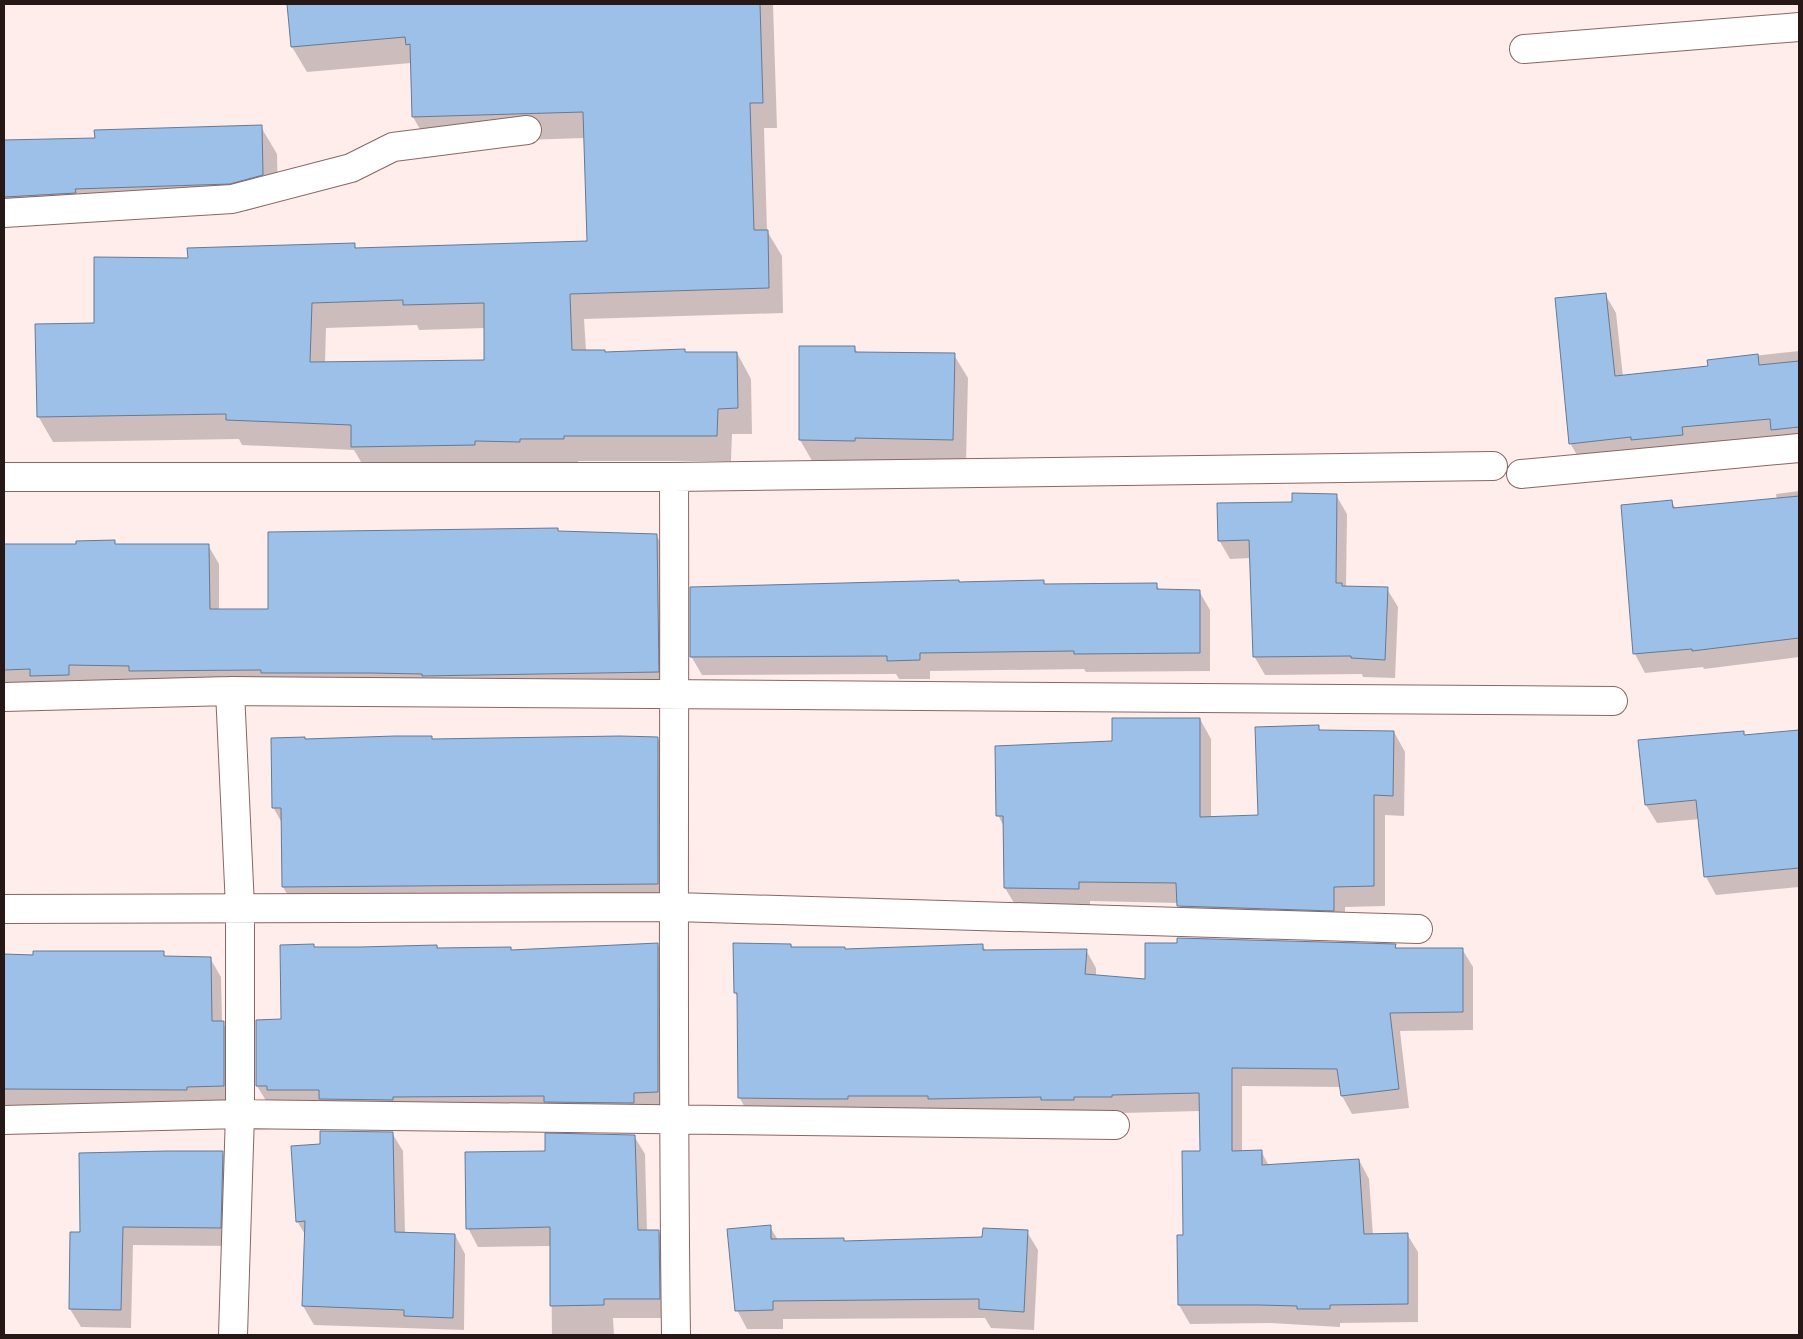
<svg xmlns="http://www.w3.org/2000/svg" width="1803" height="1339" font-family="'Noto Sans',sans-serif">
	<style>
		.shadow { fill: #0003; fill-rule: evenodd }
		.building { fill: #9dc0e8; stroke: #647a93; fill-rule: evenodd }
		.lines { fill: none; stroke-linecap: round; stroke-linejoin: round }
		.minor-casing { stroke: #8a6664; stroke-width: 30 }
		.minor { stroke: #fff; stroke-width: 28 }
	</style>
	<rect width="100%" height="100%" fill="#ffedec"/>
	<path class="shadow" d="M 288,4 L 773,4 L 777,128 L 764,128 L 767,231 L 782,256 L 783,313 L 584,319 L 586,351 L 605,353 L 737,353 L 751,379 L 752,434 L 732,434 L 731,461 L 578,461 L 578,464 L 367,472 L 354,450 L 242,445 L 239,439 L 53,442 L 38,416 L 95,325 L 189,259 L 354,245 L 357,249 L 588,242 L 585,138 L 428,143 L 413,117 L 411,63 L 307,72 L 292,47 ZM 417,325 L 419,330 L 485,328 L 485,362 L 325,363 L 326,328 Z
		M 261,127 L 277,154 L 278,202 L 246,211 L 91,216 L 4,226 L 4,142 L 96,139 Z
		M 1605,294 L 1616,313 L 1623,377 L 1710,368 L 1709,361 L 1799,351 L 1799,446 L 1581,462 L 1570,443 Z
		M 800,347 L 854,347 L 858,353 L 954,355 L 968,378 L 966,463 L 814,464 L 800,440 Z
		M 1799,491 L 1799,657 L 1704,669 L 1703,667 L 1645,673 L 1635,654 L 1622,506 L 1671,501 L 1676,509 L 1777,500 L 1776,494 Z
		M 1336,495 L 1347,514 L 1346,587 L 1387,589 L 1398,607 L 1395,678 L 1363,677 L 1362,674 L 1265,675 L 1254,656 L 1251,558 L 1230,559 L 1219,540 L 1293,504 Z
		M 559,533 L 656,535 L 667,553 L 669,690 L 4,688 L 4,545 L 78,545 L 114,542 L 116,545 L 208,545 L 219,564 L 219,610 L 270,610 Z
		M 1043,581 L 1046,586 L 1156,584 L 1160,591 L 1199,591 L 1210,610 L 1210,671 L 1086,672 L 1084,669 L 930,671 L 930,679 L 899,679 L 896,674 L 702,675 L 691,656 L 691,588 L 793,584 Z
		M 1200,719 L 1211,739 L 1211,818 L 1259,816 L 1318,727 L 1321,731 L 1394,732 L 1405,752 L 1404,816 L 1385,815 L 1385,906 L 1345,907 L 1345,931 L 1190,926 L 1178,903 L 1090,901 L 1090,908 L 1017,908 L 1005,888 L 1004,827 L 998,815 L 1114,742 Z
		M 1799,731 L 1799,887 L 1716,895 L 1706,877 L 1700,819 L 1657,823 L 1646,805 L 1640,741 L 1743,732 L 1745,736 Z
		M 272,739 L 658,739 L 668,757 L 668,903 L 294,906 L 283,887 L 282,823 L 273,807 Z
		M 658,945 L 668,963 L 668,1111 L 268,1104 L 257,1086 L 315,948 L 437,946 L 439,949 L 511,948 L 512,951 Z
		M 791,945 L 793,948 L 845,951 L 983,946 L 986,951 L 1086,950 L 1096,968 L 1096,976 L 1146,980 L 1395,945 L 1397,949 L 1462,949 L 1473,967 L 1473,1030 L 1400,1031 L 1409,1108 L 1352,1114 L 1342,1096 L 1341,1087 L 1242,1086 L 1242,1152 L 1261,1151 L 1269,1166 L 1359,1160 L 1369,1179 L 1373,1235 L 1407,1234 L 1418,1252 L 1418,1322 L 1340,1323 L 1340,1327 L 1270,1323 L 1190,1324 L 1179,1305 L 1178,1236 L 1184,1236 L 1201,1152 L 1200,1111 L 1122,1113 L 1122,1115 L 750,1116 L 739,1097 L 738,998 L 735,992 Z
		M 163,953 L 166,958 L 210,958 L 221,977 L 222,1022 L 234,1041 L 234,1105 L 4,1108 L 4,955 Z
		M 392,1133 L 403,1151 L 405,1234 L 455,1235 L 465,1254 L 464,1330 L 314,1325 L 303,1306 L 306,1236 L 297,1221 L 322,1146 Z
		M 634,1136 L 645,1154 L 647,1231 L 658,1231 L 669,1250 L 670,1318 L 613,1318 L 614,1335 L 552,1335 L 551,1246 L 478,1247 L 468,1228 L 546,1152 Z
		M 222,1152 L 233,1171 L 231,1246 L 133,1245 L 131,1328 L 81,1327 L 70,1309 L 82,1233 Z
		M 770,1227 L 778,1240 L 843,1239 L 845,1242 L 984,1239 L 1027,1232 L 1038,1250 L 1034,1330 L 991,1328 L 985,1318 L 783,1319 L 783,1329 L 747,1329 L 737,1310 Z"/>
	<path class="building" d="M 287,4 L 760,4 L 763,103 L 750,103 L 754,230 L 768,230 L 769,288 L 570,294 L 572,350 L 605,350 L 605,352 L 685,349 L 685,352 L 737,352 L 738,408 L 718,409 L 717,436 L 564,436 L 564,439 L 520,439 L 520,442 L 475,441 L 475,445 L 351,447 L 351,425 L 226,420 L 226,414 L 37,417 L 35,324 L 94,323 L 94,257 L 188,258 L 187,248 L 355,243 L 355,248 L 587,241 L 583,112 L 412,117 L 410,44 L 406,45 L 405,37 L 291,47 ZM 403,300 L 403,305 L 484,303 L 484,360 L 310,362 L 312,303 Z
		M 262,125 L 263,175 L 230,184 L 75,189 L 76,193 L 4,197 L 4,140 L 95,138 L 94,130 Z
		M 1606,293 L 1615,376 L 1708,366 L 1707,360 L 1758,354 L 1759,365 L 1799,361 L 1799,427 L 1771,430 L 1770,419 L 1682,427 L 1683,435 L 1631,440 L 1631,437 L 1569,444 L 1555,298 Z
		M 799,346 L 855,346 L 855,352 L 955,353 L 953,440 L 855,438 L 855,441 L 799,440 Z
		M 1292,493 L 1337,494 L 1336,583 L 1342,583 L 1342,586 L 1388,587 L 1385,660 L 1351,658 L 1351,656 L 1253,657 L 1249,540 L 1218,541 L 1217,503 L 1292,502 Z
		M 1799,496 L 1799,638 L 1692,651 L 1692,649 L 1633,654 L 1621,505 L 1672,500 L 1673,508 Z
		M 558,528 L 558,531 L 657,534 L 659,672 L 422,676 L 422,674 L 371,673 L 261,673 L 261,670 L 129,671 L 129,666 L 69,665 L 69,675 L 30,676 L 30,669 L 4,670 L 4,544 L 76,544 L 76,541 L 115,540 L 115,544 L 209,544 L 210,609 L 268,609 L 268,532 Z
		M 959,580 L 959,582 L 1044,580 L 1044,584 L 1157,583 L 1157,589 L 1200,590 L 1200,653 L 1074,654 L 1074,651 L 920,653 L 920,660 L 887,661 L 887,656 L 690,657 L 690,587 Z
		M 1112,718 L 1200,718 L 1200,817 L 1258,815 L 1255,727 L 1319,725 L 1319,730 L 1394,731 L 1393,796 L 1374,795 L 1374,886 L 1334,887 L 1334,911 L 1177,906 L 1176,883 L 1079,882 L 1079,889 L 1004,888 L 1003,816 L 996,816 L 995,746 L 1112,741 Z
		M 1799,730 L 1799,868 L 1704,877 L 1696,800 L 1645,805 L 1638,740 L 1744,731 L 1744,735 Z
		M 395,736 L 432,736 L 432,739 L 620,736 L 658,737 L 658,884 L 282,887 L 281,808 L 272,808 L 271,738 L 305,737 L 305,739 Z
		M 1177,938 L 1396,944 L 1395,948 L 1463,948 L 1463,1012 L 1390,1013 L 1399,1089 L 1341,1096 L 1337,1069 L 1232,1068 L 1232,1151 L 1262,1150 L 1262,1165 L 1359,1159 L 1364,1234 L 1408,1233 L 1408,1304 L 1330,1305 L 1330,1309 L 1297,1309 L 1297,1306 L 1259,1305 L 1178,1305 L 1177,1235 L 1183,1235 L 1182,1151 L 1200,1151 L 1199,1093 L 1112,1095 L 1112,1097 L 1074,1097 L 1074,1100 L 1041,1100 L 1041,1097 L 928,1099 L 928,1096 L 848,1096 L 848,1099 L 815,1099 L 738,1098 L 737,993 L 734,993 L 733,943 L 791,944 L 791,947 L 845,947 L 845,949 L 983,944 L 983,950 L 1087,949 L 1085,974 L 1145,979 L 1145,943 L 1177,943 Z
		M 658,943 L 658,1092 L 634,1093 L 634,1103 L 544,1102 L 544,1096 L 393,1097 L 393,1100 L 319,1099 L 319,1090 L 267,1090 L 267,1086 L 256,1086 L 256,1020 L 281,1019 L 280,945 L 314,944 L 314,947 L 360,947 L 437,945 L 437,948 L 511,947 L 511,950 Z
		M 33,951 L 164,951 L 164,956 L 211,957 L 212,1021 L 224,1021 L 224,1086 L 187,1087 L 187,1090 L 4,1089 L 4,954 L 33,955 Z
		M 320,1131 L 393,1132 L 395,1232 L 455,1234 L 453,1318 L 404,1316 L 404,1310 L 302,1306 L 305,1221 L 296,1222 L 291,1146 L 320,1144 Z
		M 545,1133 L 635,1135 L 638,1230 L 659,1230 L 660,1299 L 604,1299 L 604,1305 L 550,1306 L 550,1227 L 466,1229 L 465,1152 L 545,1151 Z
		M 167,1151 L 223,1151 L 221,1228 L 123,1227 L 121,1310 L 69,1309 L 70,1232 L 80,1232 L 79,1153 Z
		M 771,1225 L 771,1239 L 844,1238 L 844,1241 L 982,1237 L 983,1228 L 1028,1230 L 1024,1312 L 979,1309 L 979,1299 L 773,1301 L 773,1310 L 735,1311 L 727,1229 Z"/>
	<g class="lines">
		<g class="minor-casing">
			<path id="minor" d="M 1524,49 L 1799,27
				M 4,213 L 232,199 L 351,168 L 393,147 L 527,130
				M 1521,474 L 1799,448
				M 4,477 L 674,477 L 1493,466
				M 674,477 C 675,763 672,1049 676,1335
				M 230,691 L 240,907 L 240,1114 L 233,1335
				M 4,697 L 230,691 L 1613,701
				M 4,909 L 675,907 L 1418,929
				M 4,1120 L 240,1114 L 1115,1125"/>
		</g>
		<use href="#minor" class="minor"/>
	</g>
	<rect width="1803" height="1339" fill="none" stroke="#271818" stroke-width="10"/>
</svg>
